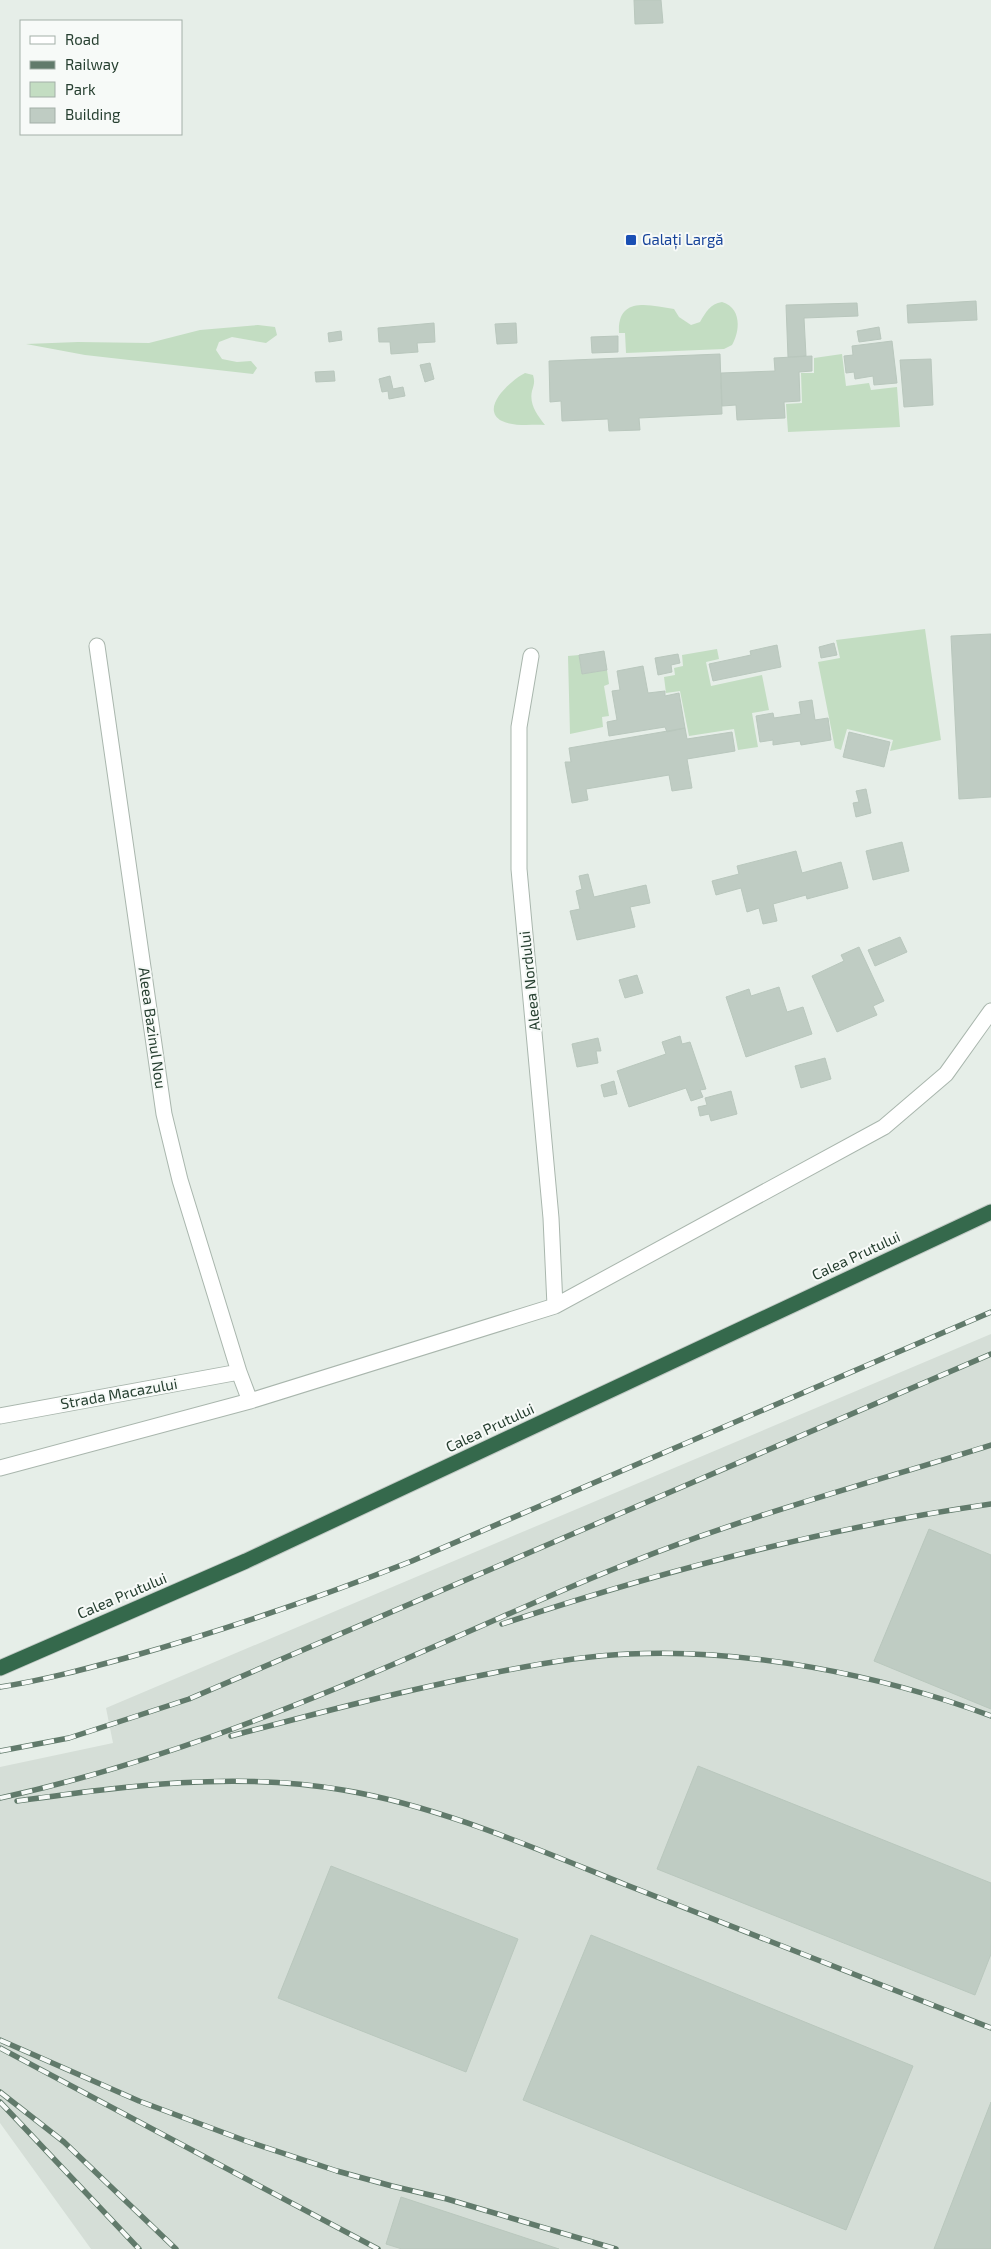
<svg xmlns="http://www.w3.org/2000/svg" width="991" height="2249" font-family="'Exo 2',sans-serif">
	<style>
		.built { fill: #d5ded7 }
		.green { fill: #c3ddc2 }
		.building { fill: #bfccc3; stroke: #b9c7bd }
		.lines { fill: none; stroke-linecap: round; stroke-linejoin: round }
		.minor-casing { stroke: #a9b6ad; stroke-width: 17 }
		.highway-casing { stroke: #c2c9c5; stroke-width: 17 }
		.minor { stroke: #fff; stroke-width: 15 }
		.highway { stroke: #35694c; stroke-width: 15 }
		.rail-casing { stroke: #617a6b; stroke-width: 5.5 }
		.rail { stroke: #f7faf8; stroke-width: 4; stroke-dasharray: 11; stroke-linecap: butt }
		.transit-dot { fill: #1a4fb4; stroke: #f7faf8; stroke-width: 2 }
		.labels { text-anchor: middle; stroke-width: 4; stroke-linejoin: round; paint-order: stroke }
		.transit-label { font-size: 15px; fill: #164399; stroke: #f7faf8; text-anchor: start }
		.street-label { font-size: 15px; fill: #263f30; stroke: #f7faf8 }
	</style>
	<rect width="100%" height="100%" fill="#e6eee8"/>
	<path class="built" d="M 991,1334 L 991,2249 L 91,2249 L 0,2123 L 0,1767 L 113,1743 L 106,1708 Z"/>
	<path class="green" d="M 722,302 C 742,308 740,331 732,345 L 724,349 L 626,353 L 625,333 L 619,333 C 617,296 649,305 674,309 L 679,317 L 691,325 L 700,322 C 706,312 710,304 722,302 Z
		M 258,325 L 275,327 L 277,335 L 266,343 L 232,337 L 219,342 L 216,350 L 222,359 L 237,362 L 251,361 L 257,368 L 253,374 L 85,355 L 26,344 L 78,342 L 149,343 L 200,330 Z
		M 842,354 L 846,386 L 869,383 L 871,390 L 897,387 L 900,427 L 788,432 L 786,404 L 802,403 L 801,373 L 814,373 L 814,358 Z
		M 525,373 L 533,375 C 535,382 534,384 532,391 C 529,404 537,415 545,425 C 532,424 514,427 502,421 C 478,408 513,379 525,373 Z
		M 925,629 L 941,740 L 890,751 L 893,740 L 847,729 L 841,750 L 835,748 L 818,662 L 840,658 L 836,640 Z
		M 717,649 L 719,659 L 706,662 L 711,686 L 762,675 L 769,710 L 752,713 L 758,747 L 738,750 L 734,729 L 689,736 L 680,691 L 666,693 L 664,677 L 675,675 L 674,668 L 683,666 L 682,655 Z
		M 579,655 L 582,674 L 607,670 L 609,684 L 604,686 L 609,716 L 602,717 L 603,727 L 570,734 L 568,656 Z"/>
	<path class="building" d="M 634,0 L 661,0 L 663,23 L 635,24 Z
		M 976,301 L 977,320 L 908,323 L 907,305 Z
		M 857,303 L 858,316 L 804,318 L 806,356 L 788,357 L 786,305 Z
		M 434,323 L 435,342 L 417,343 L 418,352 L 391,354 L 390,342 L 379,342 L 378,328 Z
		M 516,323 L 517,343 L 497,344 L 495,324 Z
		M 879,327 L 881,339 L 859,342 L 857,331 Z
		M 341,331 L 342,340 L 329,342 L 328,333 Z
		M 618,336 L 618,352 L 592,353 L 591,337 Z
		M 892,341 L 897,383 L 874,385 L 873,376 L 855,379 L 854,372 L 846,373 L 844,356 L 853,355 L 852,346 Z
		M 720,354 L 722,414 L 639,418 L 640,430 L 609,431 L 608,419 L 562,421 L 561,401 L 550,402 L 549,361 Z
		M 812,356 L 812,371 L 799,372 L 800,401 L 784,402 L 785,418 L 737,420 L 736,405 L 722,406 L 721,373 L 775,371 L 774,358 Z
		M 931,359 L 933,405 L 904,407 L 900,360 Z
		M 430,363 L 434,379 L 425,382 L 420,365 Z
		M 334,371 L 335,381 L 316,382 L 315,372 Z
		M 390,376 L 393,389 L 403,387 L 405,396 L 389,399 L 388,391 L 382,392 L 379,379 Z
		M 991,634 L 991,797 L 959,799 L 951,636 Z
		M 834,643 L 837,655 L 821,658 L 819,647 Z
		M 777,645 L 781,667 L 713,681 L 709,664 L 751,655 L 750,651 Z
		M 604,651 L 607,670 L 582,674 L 579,655 Z
		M 678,654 L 680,663 L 671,665 L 672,672 L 658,675 L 655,658 Z
		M 643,666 L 648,693 L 665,691 L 665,696 L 679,693 L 685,728 L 667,732 L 665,727 L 609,736 L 607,722 L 617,720 L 612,691 L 620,690 L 617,671 Z
		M 812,700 L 815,720 L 828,718 L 831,740 L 801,745 L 800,741 L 773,745 L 773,740 L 760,742 L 756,716 L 773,713 L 774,718 L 801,714 L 799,702 Z
		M 685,728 L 687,739 L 732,732 L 735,751 L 687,759 L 692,788 L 672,791 L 669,775 L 586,789 L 588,800 L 572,803 L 565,762 L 571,762 L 569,748 Z
		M 849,732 L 890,742 L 884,767 L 843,757 Z
		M 866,789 L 871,813 L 856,817 L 853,803 L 859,802 L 856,791 Z
		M 902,842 L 909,871 L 873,880 L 866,851 Z
		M 796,851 L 802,873 L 841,862 L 848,888 L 807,899 L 806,895 L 773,904 L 777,921 L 763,924 L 759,908 L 747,912 L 741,888 L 716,895 L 712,881 L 739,874 L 737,866 Z
		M 588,874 L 594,897 L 646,885 L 650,903 L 630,907 L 635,927 L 577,940 L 570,911 L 580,909 L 576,891 L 582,889 L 579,876 Z
		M 900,937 L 907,952 L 875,966 L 868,950 Z
		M 859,947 L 884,1001 L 873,1006 L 877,1015 L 837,1032 L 812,976 L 844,961 L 841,955 Z
		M 637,975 L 643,993 L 625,998 L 619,980 Z
		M 779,987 L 787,1012 L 803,1007 L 812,1034 L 746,1057 L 726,997 L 749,989 L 751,996 Z
		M 680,1036 L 682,1044 L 690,1042 L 706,1089 L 700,1090 L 703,1097 L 691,1101 L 686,1088 L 629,1107 L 617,1071 L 666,1054 L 662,1042 Z
		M 598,1038 L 601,1051 L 596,1051 L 598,1063 L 577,1067 L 572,1044 Z
		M 825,1058 L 831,1079 L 801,1088 L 795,1066 Z
		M 614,1081 L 617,1094 L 604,1097 L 601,1085 Z
		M 731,1091 L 737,1114 L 711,1121 L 709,1114 L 700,1116 L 698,1107 L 707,1105 L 705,1098 Z
		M 929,1529 L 991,1555 L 991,1709 L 874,1661 Z
		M 698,1766 L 991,1883 L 991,1954 L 975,1995 L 657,1869 Z
		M 331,1866 L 518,1939 L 466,2072 L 278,1998 Z
		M 591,1935 L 913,2066 L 846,2230 L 523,2100 Z
		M 991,2102 L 991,2249 L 934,2249 Z
		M 401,2197 L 559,2249 L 402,2249 L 386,2244 Z"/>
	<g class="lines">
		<g class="minor-casing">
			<path id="minor" d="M 97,646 L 164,1114 L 180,1180 L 239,1372 L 250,1401
				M 531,656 L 519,727 L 519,869 L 551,1218 L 555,1306
				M 0,1416 L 239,1372
				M 0,1468 L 250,1401 L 555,1306 L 884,1127 L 946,1074 L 991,1011"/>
		</g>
		<g class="highway-casing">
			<path id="highway" d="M 0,1668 L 246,1561 L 991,1212"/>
		</g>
		<use href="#minor" class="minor"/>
		<use href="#highway" class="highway"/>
		<g class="rail-casing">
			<path id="rail" d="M 502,1624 C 662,1571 824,1528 991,1504
				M 0,1687 C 45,1680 89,1668 133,1656 C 228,1629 320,1597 412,1561 L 991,1312
				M 231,1736 C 318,1713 405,1690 493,1673 C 537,1664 582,1656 628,1654 C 745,1648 882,1675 991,1716
				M 0,1751 L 69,1738 L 189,1699 L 991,1354
				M 0,1798 C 147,1766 287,1711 424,1651 C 492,1622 560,1590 629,1563 C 746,1516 870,1483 991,1445
				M 17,1801 C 126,1786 234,1771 343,1790 C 439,1806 534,1848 624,1884 C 747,1932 869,1980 991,2028
				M 0,2040 L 139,2101 L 246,2141 L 337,2171 L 392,2186 L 447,2199 L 616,2249
				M 0,2048 L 378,2249
				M 0,2092 L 64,2142 L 176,2249
				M 0,2102 L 139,2249"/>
		</g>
		<use href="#rail" class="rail"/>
	</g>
	<rect class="transit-dot" x="625" y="234" width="12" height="12" rx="2.5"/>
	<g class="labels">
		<g class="transit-label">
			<text x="642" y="245">Galați Largă</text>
		</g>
		<g class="street-label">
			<text transform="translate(530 981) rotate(-96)" y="5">Aleea Nordului</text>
			<text transform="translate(152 1028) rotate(82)" y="5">Aleea Bazinul Nou</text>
			<text transform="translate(856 1256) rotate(-25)" y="5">Calea Prutului</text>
			<text transform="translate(119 1394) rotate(-10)" y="5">Strada Macazului</text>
			<text transform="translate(490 1428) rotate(-25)" y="5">Calea Prutului</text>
			<text transform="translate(122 1596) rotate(-23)" y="5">Calea Prutului</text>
		</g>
	</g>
	<rect x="20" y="20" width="162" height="115" fill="#f7faf8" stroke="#a3afa8"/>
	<rect x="30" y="36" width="25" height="8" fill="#ffffff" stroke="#a3afa8"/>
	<text x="65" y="45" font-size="15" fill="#263f30">Road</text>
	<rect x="30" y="61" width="25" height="8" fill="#617a6b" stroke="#a3afa8"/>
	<text x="65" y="70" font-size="15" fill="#263f30">Railway</text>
	<rect x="30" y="82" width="25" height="15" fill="#c3ddc2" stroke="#a3afa8"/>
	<text x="65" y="95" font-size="15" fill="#263f30">Park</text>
	<rect x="30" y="108" width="25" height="15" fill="#bfccc3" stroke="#a3afa8"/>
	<text x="65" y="120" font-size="15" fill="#263f30">Building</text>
</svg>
